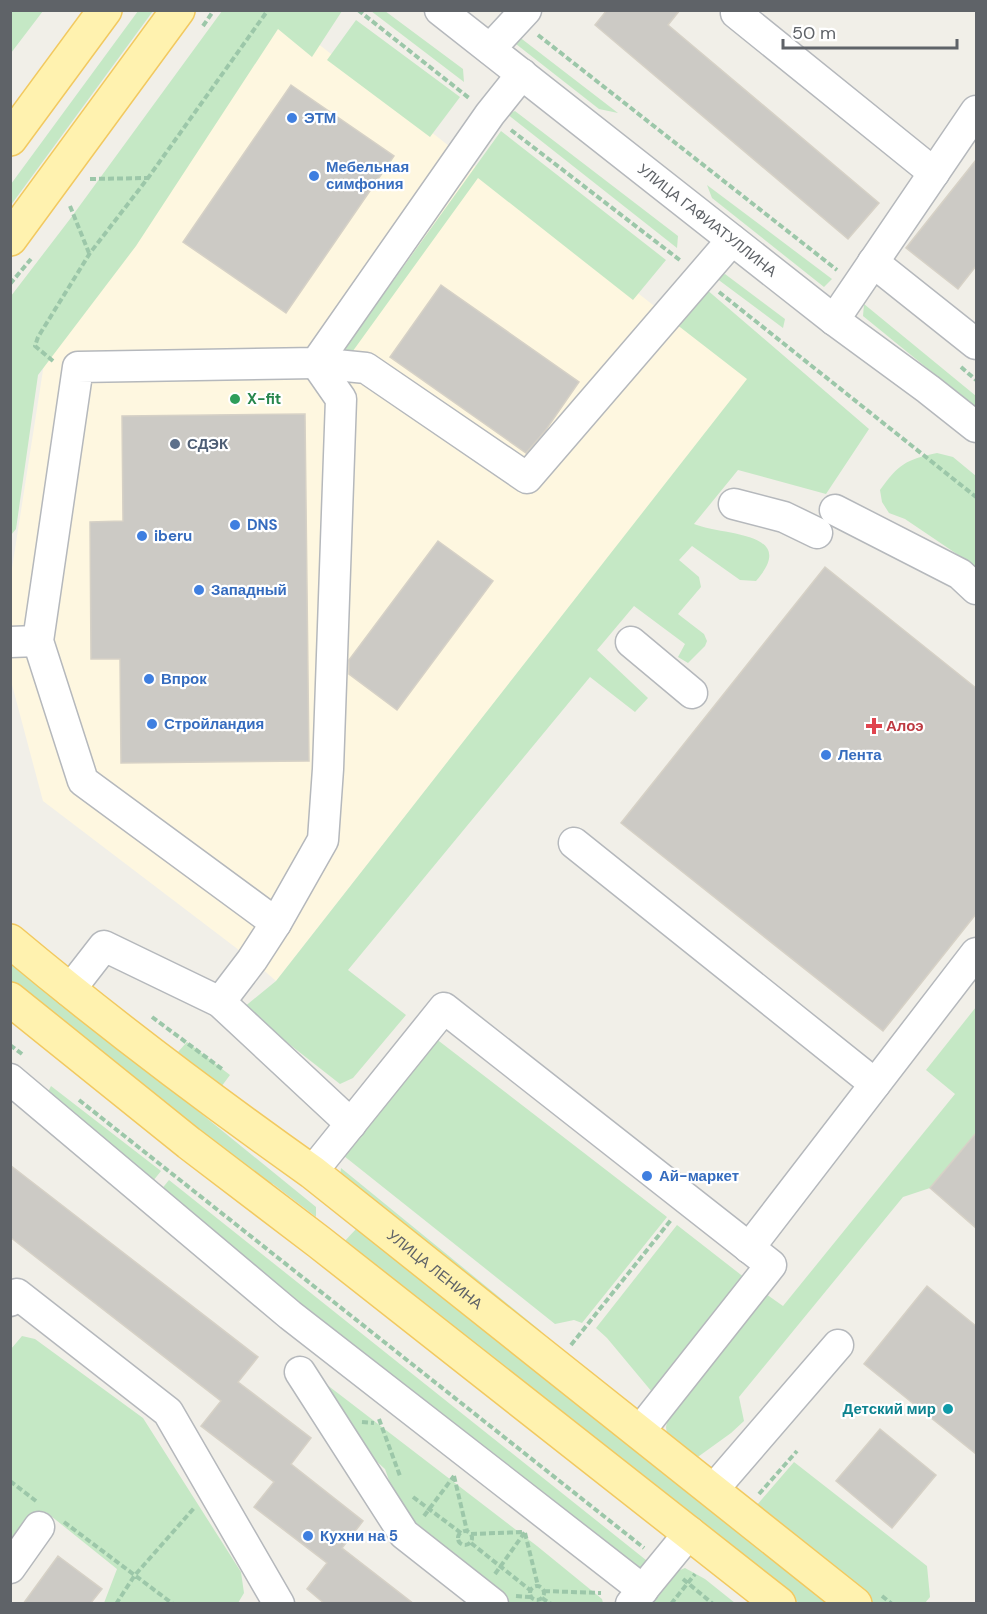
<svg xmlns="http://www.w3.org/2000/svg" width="987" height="1614" font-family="'DM Sans',sans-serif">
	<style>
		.commercial { fill: #fef7e0 }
		.green { fill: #c5e8c5 }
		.building { fill: #cccac5; stroke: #d6d1c6; stroke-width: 1.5 }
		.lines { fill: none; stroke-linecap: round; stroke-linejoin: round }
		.minor-casing { stroke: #b5b8bc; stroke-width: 33 }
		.major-casing { stroke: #f2c960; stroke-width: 36 }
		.path { stroke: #9cc7a9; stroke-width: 4; stroke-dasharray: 6 3; stroke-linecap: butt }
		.minor { stroke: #fff; stroke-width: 30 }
		.major { stroke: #fff2af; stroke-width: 33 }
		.shop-dot { fill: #3f7fe0; stroke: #fff; stroke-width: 2 }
		.leisure-dot { fill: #2e9e5b; stroke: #fff; stroke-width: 2 }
		.service-dot { fill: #5c6f8a; stroke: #fff; stroke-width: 2 }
		.health-dot { fill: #e0444e; stroke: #fff; stroke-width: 2 }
		.culture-dot { fill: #0f9aa8; stroke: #fff; stroke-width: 2 }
		.labels { text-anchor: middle; stroke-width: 4.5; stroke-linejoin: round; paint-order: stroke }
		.shop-label { font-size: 15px; font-weight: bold; fill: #366cbe; stroke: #fff; text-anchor: start }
		.street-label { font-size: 15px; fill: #5f6368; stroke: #fff }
		.leisure-label { font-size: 15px; font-weight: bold; fill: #27864d; stroke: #fff; text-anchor: start }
		.service-label { font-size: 15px; font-weight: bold; fill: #4e5e75; stroke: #fff; text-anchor: start }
		.health-label { font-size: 15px; font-weight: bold; fill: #be3a42; stroke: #fff; text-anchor: start }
		.culture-label { font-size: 15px; font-weight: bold; fill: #0d838f; stroke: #fff; text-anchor: end }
	</style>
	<rect width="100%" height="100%" fill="#f1efe8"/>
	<path class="commercial" d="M 276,11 L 748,379 L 276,981 L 252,960 L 43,801 L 11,681 L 10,581 L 46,351 Z"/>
	<path class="green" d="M 11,10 L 43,11 L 11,53 L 10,11 Z
		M 138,11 L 153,11 L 11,205 L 11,184 Z
		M 222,11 L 342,11 L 312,57 L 278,29 L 136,246 L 38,375 L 16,529 L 11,535 L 11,296 L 70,219 Z
		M 371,11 L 385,11 L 463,69 L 464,82 Z
		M 356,20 L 460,97 L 430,137 L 327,60 Z
		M 518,36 L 618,113 L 599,109 L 516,44 Z
		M 515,111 L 678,236 L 677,248 L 507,114 Z
		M 501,131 L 666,260 L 633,300 L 478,178 L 350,355 L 342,352 Z
		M 707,185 L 832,279 L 824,287 L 712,198 Z
		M 725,274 L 785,319 L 783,328 L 716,278 Z
		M 706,289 L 869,429 L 826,494 L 738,470 L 694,524 C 723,536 800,531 756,581 L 740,580 L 692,546 L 679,560 L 699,577 L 701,587 L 678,614 L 704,634 L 707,641 L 705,646 L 688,663 L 678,657 L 685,644 L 634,606 L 597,650 L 648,698 L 635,712 L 590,677 L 348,970 L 406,1015 L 353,1078 L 340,1084 L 243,1008 L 276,981 L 747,379 L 676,324 Z
		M 864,304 L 976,396 L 976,408 L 863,316 Z
		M 937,453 L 953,457 L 976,476 L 976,567 L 905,519 L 889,513 L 882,502 L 880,490 C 899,464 905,460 937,453 Z
		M 10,958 L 316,1207 L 316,1217 L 273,1184 L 246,1175 L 11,989 Z
		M 976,1007 L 976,1133 L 930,1188 L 903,1197 L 739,1397 L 744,1421 L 731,1433 L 695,1459 L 668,1442 L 666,1427 L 668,1418 L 766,1294 L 783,1306 L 955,1094 L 926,1070 Z
		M 435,1038 L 667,1217 L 582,1323 L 574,1320 L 555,1324 L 344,1156 Z
		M 187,1042 L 230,1075 L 221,1087 L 178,1052 Z
		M 51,1086 L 161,1171 L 149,1186 L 47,1094 Z
		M 341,1168 L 542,1332 L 495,1308 L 340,1176 Z
		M 169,1180 L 651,1564 L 644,1571 L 633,1573 L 421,1398 L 406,1398 L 156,1196 Z
		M 677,1225 L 745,1278 L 652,1392 L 607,1338 L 596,1328 Z
		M 357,1228 L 833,1603 L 799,1603 L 342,1244 Z
		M 22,1336 L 35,1339 L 143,1418 L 241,1572 L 244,1593 L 238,1603 L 104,1603 L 117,1569 L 46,1512 L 11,1551 L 11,1349 Z
		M 309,1371 L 537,1546 L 602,1599 L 603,1603 L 502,1603 L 407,1531 L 385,1469 L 344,1432 Z
		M 794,1462 L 927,1566 L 930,1597 L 925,1603 L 865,1603 L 750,1513 Z
		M 685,1568 L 705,1579 L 735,1603 L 648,1604 L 668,1575 Z"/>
	<path class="building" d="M 607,10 L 680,10 L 668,25 L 879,203 L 848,239 L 595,25 Z
		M 291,85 L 394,156 L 286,313 L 183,242 Z
		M 976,160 L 976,266 L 958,289 L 906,248 Z
		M 441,285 L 579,382 L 545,431 L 526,453 L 390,357 Z
		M 305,414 L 309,761 L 121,763 L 120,659 L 91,659 L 90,522 L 123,521 L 122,416 Z
		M 438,541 L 493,581 L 397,710 L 349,674 L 349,660 Z
		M 825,567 L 976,688 L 976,914 L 883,1031 L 621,823 Z
		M 976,1133 L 976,1228 L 930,1188 Z
		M 10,1165 L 258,1357 L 238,1382 L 311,1438 L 291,1464 L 363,1521 L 342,1548 L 414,1604 L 325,1604 L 307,1589 L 327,1563 L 254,1507 L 274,1482 L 201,1426 L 221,1401 L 10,1237 Z
		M 927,1286 L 976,1326 L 976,1454 L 864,1364 Z
		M 880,1429 L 936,1475 L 892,1528 L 836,1481 Z
		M 58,1556 L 102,1589 L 90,1604 L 23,1604 Z"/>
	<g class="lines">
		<g class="minor-casing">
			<g id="minor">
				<path id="s1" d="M 440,10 L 834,320 L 928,389 L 976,427"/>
				<path d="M 738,10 L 736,13 L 934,173"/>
				<path d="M 490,49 L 526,10"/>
				<path d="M 873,262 L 976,344"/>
				<path d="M 834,320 L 976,111"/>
				<path d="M 316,363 L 366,368 L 527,478 L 732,240"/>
				<path d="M 734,504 L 784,517 L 817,533"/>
				<path d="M 835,510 L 960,574 L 976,589"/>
				<path d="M 10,642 L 38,641"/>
				<path d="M 631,642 L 692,693"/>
				<path d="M 574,843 L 875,1084"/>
				<path d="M 276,923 L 323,840 L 328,769 L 341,399 L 316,363"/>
				<path d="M 69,991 L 104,946 L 220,1002 L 351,1124"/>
				<path d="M 220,1002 L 252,960 L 276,923 L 83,781 L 38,641 L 78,367 L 316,363 L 490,114 L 522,74"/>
				<path d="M 10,1079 L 290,1315 L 643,1590"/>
				<path d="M 312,1172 L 444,1008 L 771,1265 L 639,1432"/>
				<path d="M 749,1248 L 976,953"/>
				<path d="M 10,1301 L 17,1294 L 168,1412 L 279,1604"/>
				<path d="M 300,1372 L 404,1534 L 493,1604"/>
				<path d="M 712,1491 L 838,1345"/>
				<path d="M 10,1568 L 39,1527"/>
				<path d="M 631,1604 L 690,1532"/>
			</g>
		</g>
		<g class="major-casing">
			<g id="major">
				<path d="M 10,139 L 105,10"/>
				<path d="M 10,239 L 178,10"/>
				<path id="s2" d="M 10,941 C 108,1023 209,1099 312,1172 L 855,1604"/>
				<path d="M 10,999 L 189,1143 L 319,1242 L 779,1604"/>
			</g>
		</g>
		<path class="path" d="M 358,10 L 469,98
			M 203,26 L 214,10
			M 538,35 L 837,270
			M 511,130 L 681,261
			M 90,179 L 148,178
			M 70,206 L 89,253
			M 10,284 L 31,259
			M 719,292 L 976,497
			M 53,361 L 35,346 L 38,337 L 90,253 L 148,178 L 268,10
			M 961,367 L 976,380
			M 152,1017 L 222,1069
			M 10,1045 L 22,1054
			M 79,1100 L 644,1548
			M 571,1345 L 671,1220
			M 379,1419 L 400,1476
			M 362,1422 L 374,1423
			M 454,1476 L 467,1531
			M 10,1481 L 36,1501
			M 759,1494 L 797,1451
			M 413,1497 L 461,1533
			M 424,1516 L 454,1476
			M 64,1522 L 173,1604
			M458 1538a7 7 0 1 1 14 0a7 7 0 1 1-14 0Z
			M 525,1533 L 538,1586
			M 471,1534 L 524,1532
			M 471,1543 L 530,1590
			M 495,1574 L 525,1532
			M 683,1579 L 713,1604
			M530 1593a7 7 0 1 1 14 0a7 7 0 1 1-14 0Z
			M 544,1591 L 601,1593
			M 516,1596 L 530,1597
			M 882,1596 L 892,1604
			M 542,1598 L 551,1604
			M 116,1604 L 135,1575 L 195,1507
			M 671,1604 L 695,1574"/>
		<use href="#minor" class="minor"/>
		<use href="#major" class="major"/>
	</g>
	<g class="shop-dot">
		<circle cx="292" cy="118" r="6"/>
		<circle cx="314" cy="176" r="6"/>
		<circle cx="235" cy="525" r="6"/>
		<circle cx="142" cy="536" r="6"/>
		<circle cx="199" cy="590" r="6"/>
		<circle cx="149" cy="679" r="6"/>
		<circle cx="152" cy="724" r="6"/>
		<circle cx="826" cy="755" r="6"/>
		<circle cx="647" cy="1176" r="6"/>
		<circle cx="308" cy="1536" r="6"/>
	</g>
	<circle class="leisure-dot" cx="235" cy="399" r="6"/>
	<circle class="service-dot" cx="175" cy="444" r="6"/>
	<path class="health-dot" d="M871 717h6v6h6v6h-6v6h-6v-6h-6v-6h6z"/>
	<circle class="culture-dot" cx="948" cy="1409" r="6"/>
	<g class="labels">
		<g class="shop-label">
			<text x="304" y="123">ЭТМ</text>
			<text x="326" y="172">Мебельная<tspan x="326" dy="17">симфония</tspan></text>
			<text x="247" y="530">DNS</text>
			<text x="154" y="541">iberu</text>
			<text x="211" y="595">Западный</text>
			<text x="161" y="684">Впрок</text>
			<text x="164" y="729">Стройландия</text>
			<text x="838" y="760">Лента</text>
			<text x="659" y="1181">Ай-маркет</text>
			<text x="320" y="1541">Кухни на 5</text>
		</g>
		<g class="street-label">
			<text dy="5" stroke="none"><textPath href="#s1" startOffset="340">УЛИЦА ГАФИАТУЛЛИНА</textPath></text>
			<text dy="5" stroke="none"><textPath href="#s2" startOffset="537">УЛИЦА ЛЕНИНА</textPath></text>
		</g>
		<g class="leisure-label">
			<text x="247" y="404">X-fit</text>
		</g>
		<g class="service-label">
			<text x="187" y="449">СДЭК</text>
		</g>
		<g class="health-label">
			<text x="886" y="731">Алоэ</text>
		</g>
		<g class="culture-label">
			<text x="936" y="1414">Детский мир</text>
		</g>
	</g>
	<rect width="987" height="1614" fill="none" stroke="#5f6368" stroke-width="24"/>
	<path d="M783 39v9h174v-9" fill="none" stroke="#5f6368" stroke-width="3"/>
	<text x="792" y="39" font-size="18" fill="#5f6368" stroke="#ffffff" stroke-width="4.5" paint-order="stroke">50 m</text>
</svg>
